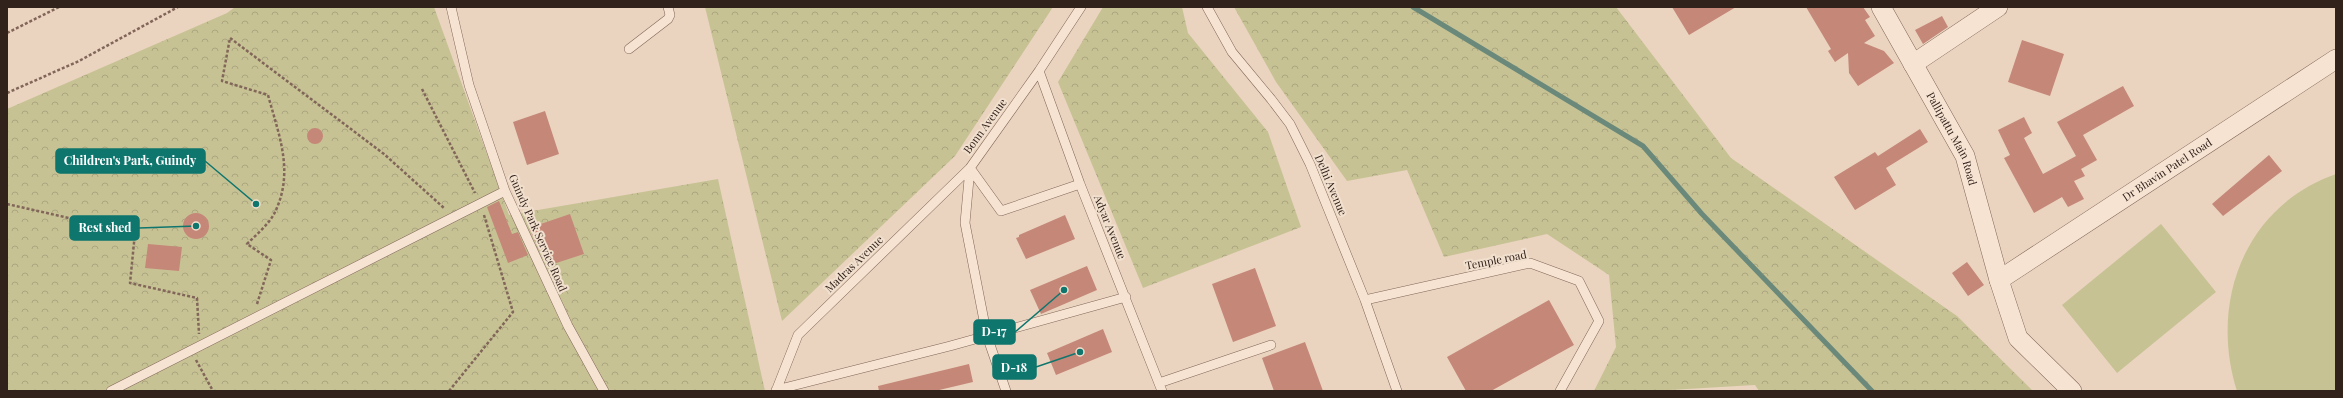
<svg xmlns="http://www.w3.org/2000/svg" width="2343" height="398" font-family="'Playfair Display',serif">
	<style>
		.forest { fill: url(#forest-crowns) }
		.pitch { fill: #c7c294 }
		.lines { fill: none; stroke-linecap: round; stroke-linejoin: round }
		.stream { stroke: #6a897b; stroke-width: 5 }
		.building { fill: #c58778 }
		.lane-casing { stroke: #816659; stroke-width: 10 }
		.street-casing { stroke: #816659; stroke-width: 20 }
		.path { stroke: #816659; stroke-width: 2.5; stroke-dasharray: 3 2; stroke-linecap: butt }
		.lane { stroke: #f6e3d2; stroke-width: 9 }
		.street { stroke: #f6e3d2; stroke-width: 19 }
		.labels { text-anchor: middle; stroke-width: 4; stroke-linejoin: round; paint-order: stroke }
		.street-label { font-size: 11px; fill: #32221c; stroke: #f2e0ce }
		.leader { fill: none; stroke: #0f766e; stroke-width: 1.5 }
		.callout-dot { fill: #0f766e; stroke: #f2e0ce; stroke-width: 1.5 }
		.callout { fill: #0f766e; stroke: #0f766e; stroke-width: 1.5 }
		.callout-label { font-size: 12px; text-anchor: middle; font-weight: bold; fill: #fff }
	</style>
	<defs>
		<pattern id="forest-crowns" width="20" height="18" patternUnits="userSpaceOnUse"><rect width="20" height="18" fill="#c7c294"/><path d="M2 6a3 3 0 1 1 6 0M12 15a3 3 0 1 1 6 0" fill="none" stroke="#aba67f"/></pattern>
	</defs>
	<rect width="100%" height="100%" fill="#ead4bf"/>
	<path class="forest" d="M 235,7 L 434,7 L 509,215 L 718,179 L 765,391 L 7,391 L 7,109 L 227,13 Z
		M 705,7 L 1053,7 L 955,156 L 782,321 Z
		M 1103,7 L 1182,7 L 1188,33 L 1268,132 L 1301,227 L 1143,288 L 1058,82 Z
		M 1234,7 L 1616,7 L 1731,158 L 1957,316 L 2033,391 L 1759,391 L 1755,385 L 1653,391 L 1594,391 L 1616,347 L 1609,275 L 1547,234 L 1444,257 L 1407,170 L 1347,181 L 1276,82 Z"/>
	<path class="pitch" d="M 2336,174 L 2336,391 L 2237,391 C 2209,303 2244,206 2336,174 Z
		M 2161,224 L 2216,292 L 2117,373 L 2062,305 Z"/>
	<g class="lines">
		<path class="stream" d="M 1413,7 L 1643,146 L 1702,214 L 1872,391"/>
	</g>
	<path class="building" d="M 1672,7 L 1736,7 L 1689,35 Z
		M 1806,7 L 1863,7 L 1870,17 L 1865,20 L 1875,36 L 1864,43 L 1884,51 L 1894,63 L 1858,86 L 1849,73 L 1848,53 L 1835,62 L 1828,51 L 1831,49 Z
		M 1942,16 L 1948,27 L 1923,44 L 1915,30 Z
		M 2022,40 L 2064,54 L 2050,96 L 2008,82 Z
		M 2123,86 L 2134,106 L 2083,135 L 2097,160 L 2081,169 L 2085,176 L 2074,181 L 2084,199 L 2068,207 L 2062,197 L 2034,213 L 2004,158 L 2010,155 L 1998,130 L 2024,117 L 2032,133 L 2024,138 L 2043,174 L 2076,156 L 2057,122 Z
		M 545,111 L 559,154 L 527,165 L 513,122 Z
		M307 136a8 8 0 1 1 16 0a8 8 0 1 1-16 0Z
		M 1920,129 L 1928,142 L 1886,168 L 1896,185 L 1855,210 L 1834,177 L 1875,152 L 1878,156 Z
		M 2269,155 L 2282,171 L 2223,216 L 2212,204 Z
		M 499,201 L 512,234 L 518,232 L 528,255 L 508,263 L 487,207 Z
		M183 226a13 13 0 1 1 26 0a13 13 0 1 1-26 0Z
		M 570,214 L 584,254 L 547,266 L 541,249 L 539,250 L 529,228 Z
		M 1065,215 L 1075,239 L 1026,259 L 1016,238 L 1019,237 L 1019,235 Z
		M 148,244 L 182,247 L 179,271 L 145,268 Z
		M 1967,262 L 1984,285 L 1968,296 L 1952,273 Z
		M 1087,266 L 1097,290 L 1041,314 L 1030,290 Z
		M 1255,268 L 1276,326 L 1233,342 L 1212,284 Z
		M 1549,300 L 1574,345 L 1491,391 L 1466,391 L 1447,357 Z
		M 1103,329 L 1112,352 L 1056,375 L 1047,353 Z
		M 1305,342 L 1323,391 L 1274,391 L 1262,358 Z
		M 969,364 L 973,382 L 935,391 L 879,391 L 878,386 Z"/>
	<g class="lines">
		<g class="lane-casing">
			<path id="lane" d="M 451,7 L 469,85 L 505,191 L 568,326 L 604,391
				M 1207,7 L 1232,52 L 1271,99 L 1290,124 L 1310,164 L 1365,300 L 1397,391
				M 629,49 L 668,19 L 670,15 L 668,7
				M 1039,71 L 1080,184 L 1162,391
				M 1365,300 L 1530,263 L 1579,281 L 1599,321 L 1560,391
				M 1159,383 L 1271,345
				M 776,390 L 950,346 L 1126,297
				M 111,391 L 505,191
				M 776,391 L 798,335 L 970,168 L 1001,211 L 1080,184
				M 1006,391 L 987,336 L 965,223 L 970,168 L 1039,71 L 1081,7"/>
		</g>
		<g class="street-casing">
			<g id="street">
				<path id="s1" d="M 1881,7 L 1965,156 L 1999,280 L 2018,338 L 2072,391"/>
				<path d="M 1913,64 L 1998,7"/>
				<path id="s2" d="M 1999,280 L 2336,59"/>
			</g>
		</g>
		<path class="path" d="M 7,33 L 59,7
			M 422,89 L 475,193
			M 7,93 L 79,61 L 178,7
			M 7,204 L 135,233 L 130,283 L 197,298 L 199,334
			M 257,304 L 271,260 L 247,244 C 256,235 268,225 274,214 C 295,173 279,136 268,95 L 222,81 L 230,38 L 384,154 L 444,208
			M 196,360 L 213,391
			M 449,391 L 513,312 L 484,215"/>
		<use href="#lane" class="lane"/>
		<use href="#street" class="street"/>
	</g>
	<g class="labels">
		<g class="street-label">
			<text transform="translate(985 126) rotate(-54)" y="4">Bonn Avenue</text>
			<text dy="4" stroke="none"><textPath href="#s1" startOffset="150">Pallipattu Main Road</textPath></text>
			<text dy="4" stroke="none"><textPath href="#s2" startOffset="201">Dr Bhavin Patel Road</textPath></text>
			<text transform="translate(1331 185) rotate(67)" y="4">Delhi Avenue</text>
			<text transform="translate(1110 227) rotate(68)" y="4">Adyar Avenue</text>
			<text transform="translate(538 233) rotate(66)" y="4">Guindy Park Service Road</text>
			<text transform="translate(1496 260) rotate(-11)" y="4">Temple road</text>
			<text transform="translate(854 264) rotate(-44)" y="4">Madras Avenue</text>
		</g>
	</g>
	<path class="leader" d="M256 204L205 161M196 226L139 228M1064 290L1015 332M1080 352L1036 367"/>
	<g class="callout-dot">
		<circle cx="256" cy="204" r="4"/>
		<circle cx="196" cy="226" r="4"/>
		<circle cx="1064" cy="290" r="4"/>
		<circle cx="1080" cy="352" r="4"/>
	</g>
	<g class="callout">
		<rect x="56" y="149" width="149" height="24" rx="4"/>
		<rect x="70" y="216" width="69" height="24" rx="4"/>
		<rect x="974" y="320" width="41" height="24" rx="4"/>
		<rect x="993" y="355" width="43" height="24" rx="4"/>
	</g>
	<g class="callout-label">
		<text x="130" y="165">Children's Park, Guindy</text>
		<text x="105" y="232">Rest shed</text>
		<text x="994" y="336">D-17</text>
		<text x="1014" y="372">D-18</text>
	</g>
	<rect width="2343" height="398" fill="none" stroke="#32221c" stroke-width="16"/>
</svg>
